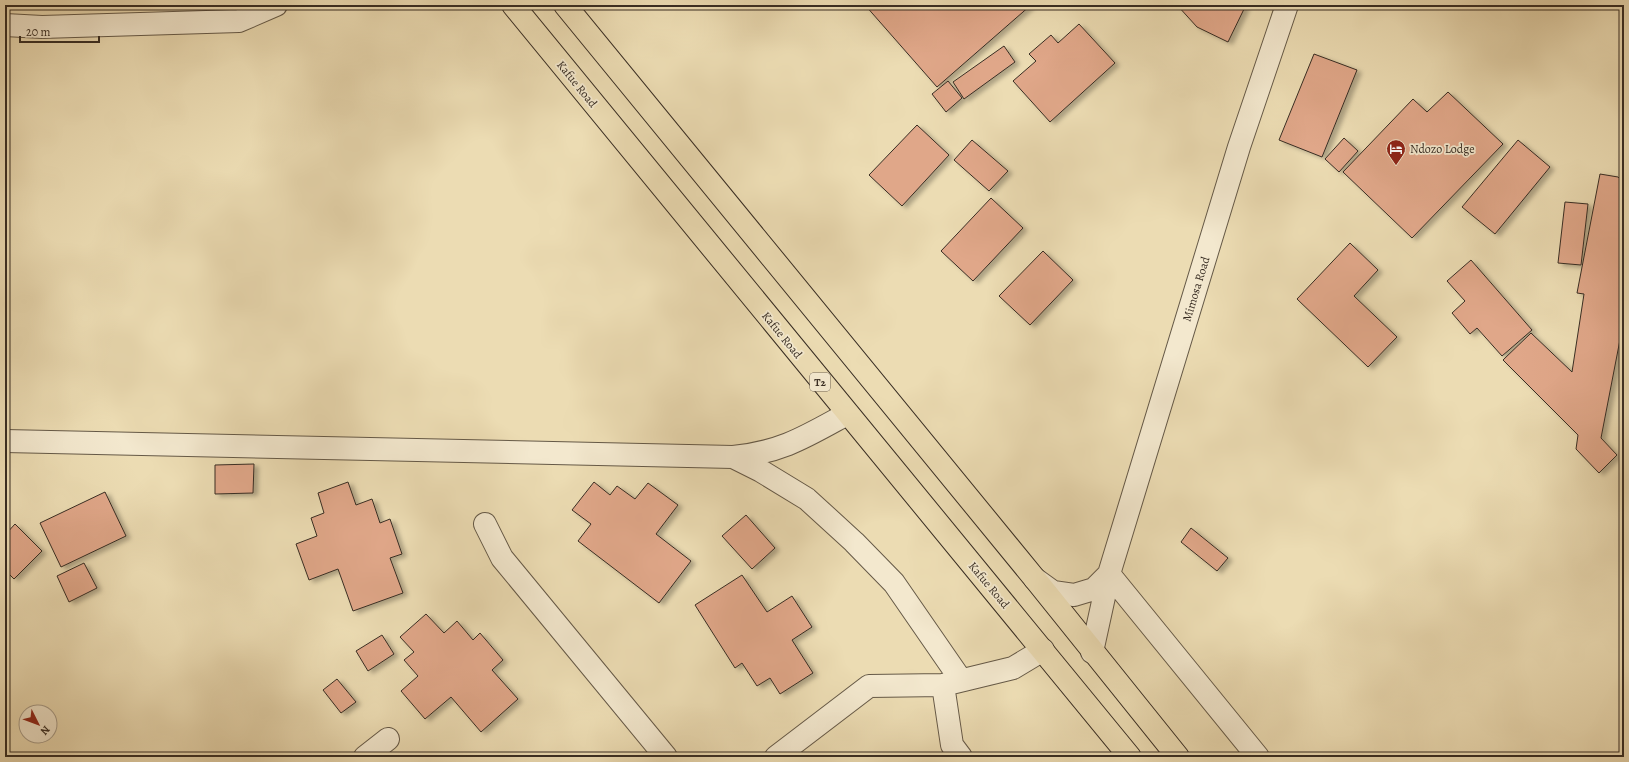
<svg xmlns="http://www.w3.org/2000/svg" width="1629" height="762" font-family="Alegreya,serif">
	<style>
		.building { fill: #e0a789; stroke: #382d23; filter: url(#shadow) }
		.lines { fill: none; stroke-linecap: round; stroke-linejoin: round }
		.minor-casing { stroke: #655947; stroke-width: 24 }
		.highway-casing { stroke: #382d23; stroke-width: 24 }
		.minor { stroke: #f3e8ce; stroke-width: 22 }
		.highway { stroke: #ecdcb3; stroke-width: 22 }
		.labels { text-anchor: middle; stroke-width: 3.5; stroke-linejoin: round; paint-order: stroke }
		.shield { fill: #f3e8ce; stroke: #706556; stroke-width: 1 }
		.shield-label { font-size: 11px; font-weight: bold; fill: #382d23 }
		.street-label { font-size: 12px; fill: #382d23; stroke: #f3e8ce }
		.poi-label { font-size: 12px; fill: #382d23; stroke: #f3e8ce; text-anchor: start }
	</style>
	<defs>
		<filter id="shadow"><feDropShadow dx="4.5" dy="2.5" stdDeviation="2" flood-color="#0004"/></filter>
	</defs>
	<rect width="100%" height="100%" fill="#ecdcb3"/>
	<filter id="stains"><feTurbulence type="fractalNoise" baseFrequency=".005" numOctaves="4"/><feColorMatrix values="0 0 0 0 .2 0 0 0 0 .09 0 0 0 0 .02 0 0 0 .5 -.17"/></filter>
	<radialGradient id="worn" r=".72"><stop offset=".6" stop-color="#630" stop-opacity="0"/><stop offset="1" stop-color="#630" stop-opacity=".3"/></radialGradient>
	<path class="building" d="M 865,5 L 1031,5 L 937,87 Z
		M 1177,5 L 1243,5 L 1245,7 L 1228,42 L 1197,27 Z
		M 1079,24 L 1115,63 L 1050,122 L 1013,81 L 1036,61 L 1029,54 L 1051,35 L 1058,43 Z
		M 1004,46 L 1015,62 L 964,99 L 953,82 Z
		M 1314,54 L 1357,70 L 1322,157 L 1279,140 Z
		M 948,81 L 962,98 L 946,112 L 932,94 Z
		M 1448,92 L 1503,144 L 1412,238 L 1343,172 L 1413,99 L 1427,112 Z
		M 917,125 L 949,155 L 902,206 L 869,175 Z
		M 1344,138 L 1358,151 L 1339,172 L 1325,159 Z
		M 972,140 L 1008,171 L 989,191 L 954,160 Z
		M 1518,140 L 1550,167 L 1495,234 L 1462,207 Z
		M 1600,174 L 1618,177 L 1624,183 L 1624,319 L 1601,438 L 1617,455 L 1599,473 L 1576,449 L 1578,435 L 1503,360 L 1531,333 L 1572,372 L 1584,294 L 1577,293 Z
		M 991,198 L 1023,228 L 973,281 L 941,251 Z
		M 1565,202 L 1588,204 L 1581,265 L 1558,263 Z
		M 1350,243 L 1378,270 L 1354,296 L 1397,337 L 1368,367 L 1297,299 Z
		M 1043,251 L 1073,280 L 1030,325 L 999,296 Z
		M 1471,260 L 1532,330 L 1502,356 L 1477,328 L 1470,334 L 1452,313 L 1465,301 L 1447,281 Z
		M 254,464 L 253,493 L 215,494 L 215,465 Z
		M 348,482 L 356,505 L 372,499 L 380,523 L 390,519 L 402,554 L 390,558 L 403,593 L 353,611 L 338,569 L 309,580 L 296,544 L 317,536 L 311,518 L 324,513 L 318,493 Z
		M 594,482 L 610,495 L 617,486 L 635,499 L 648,483 L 678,505 L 656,534 L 691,561 L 659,603 L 578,541 L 591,524 L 572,510 Z
		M 105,492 L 126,536 L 61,567 L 40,523 Z
		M 746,515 L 775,548 L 752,569 L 722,536 Z
		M 15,524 L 42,551 L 14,579 L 5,570 L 5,535 Z
		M 1191,528 L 1228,558 L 1217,571 L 1181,542 Z
		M 84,563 L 97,588 L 69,602 L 57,576 Z
		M 742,575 L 767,612 L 792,596 L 812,627 L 792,640 L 813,673 L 780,694 L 770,678 L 757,686 L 742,663 L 735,668 L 695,605 Z
		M 426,614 L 444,633 L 457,621 L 473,640 L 480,633 L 503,660 L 492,670 L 518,699 L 481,732 L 451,697 L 425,719 L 401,691 L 418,676 L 404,660 L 414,652 L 400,637 Z
		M 382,635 L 394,654 L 368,671 L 356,651 Z
		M 337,679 L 356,702 L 341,713 L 323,690 Z"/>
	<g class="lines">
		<g class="minor-casing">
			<path id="minor" d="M 5,25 L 42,27 L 239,21 L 276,5
				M 5,441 L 733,457 C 782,452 805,437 847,414
				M 733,457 L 761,471 L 807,499 L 854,542 L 894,583 L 961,680
				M 485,524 L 502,558 L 666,757
				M 1109,574 L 1258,757
				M 1035,579 L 1053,592 L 1074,595 L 1094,589 L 1109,574
				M 1092,652 L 1109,574 L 1239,147 L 1287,5
				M 943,685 L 952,745 L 961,757
				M 365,757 L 388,739
				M 776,757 L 869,686 L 943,685 L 1013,668 L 1043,650"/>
		</g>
		<g class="highway-casing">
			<path id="highway" d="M 513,5 L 1130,757
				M 565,5 L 1035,579 L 1178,757"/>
		</g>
		<use href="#minor" class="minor"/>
		<use href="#highway" class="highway"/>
	</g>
	<defs>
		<g id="hotel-pin" transform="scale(1)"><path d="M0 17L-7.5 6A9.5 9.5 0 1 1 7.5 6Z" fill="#8f2418" stroke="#f3e8ce"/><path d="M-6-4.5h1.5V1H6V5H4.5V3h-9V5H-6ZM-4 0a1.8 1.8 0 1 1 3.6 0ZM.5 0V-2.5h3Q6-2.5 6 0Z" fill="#fff"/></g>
	</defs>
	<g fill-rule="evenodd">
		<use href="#hotel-pin" x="1396" y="149"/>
	</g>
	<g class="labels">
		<rect class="shield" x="810" y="373" width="20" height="18" rx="3"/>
		<g class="shield-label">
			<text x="820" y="386">T2</text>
		</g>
		<g class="street-label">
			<text transform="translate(577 84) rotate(51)" y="4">Kafue Road</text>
			<text transform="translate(1196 289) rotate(-73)" y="4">Mimosa Road</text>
			<text transform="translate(782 335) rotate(51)" y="4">Kafue Road</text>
			<text transform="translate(989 585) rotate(50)" y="4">Kafue Road</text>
		</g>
		<g class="poi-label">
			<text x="1410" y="153">Ndozo Lodge</text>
		</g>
	</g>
	<rect width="1629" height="762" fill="none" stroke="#ecdcb3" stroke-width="20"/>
	<rect x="6" y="6" width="1617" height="750" fill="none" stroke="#382d23" stroke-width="2"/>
	<rect x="10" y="10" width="1609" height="742" fill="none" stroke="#382d23"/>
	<g transform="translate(38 724) rotate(132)"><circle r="19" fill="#f3e8ce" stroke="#a89d8a"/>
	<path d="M0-3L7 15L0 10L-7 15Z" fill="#8f2418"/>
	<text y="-6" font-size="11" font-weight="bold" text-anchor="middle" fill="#382d23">N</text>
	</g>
	<path d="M20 36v6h79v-6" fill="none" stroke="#382d23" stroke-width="2"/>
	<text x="26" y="36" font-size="12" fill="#382d23" stroke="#f3e8ce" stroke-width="3" paint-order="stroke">20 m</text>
	<rect width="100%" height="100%" filter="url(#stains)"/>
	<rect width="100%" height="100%" fill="url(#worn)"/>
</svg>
